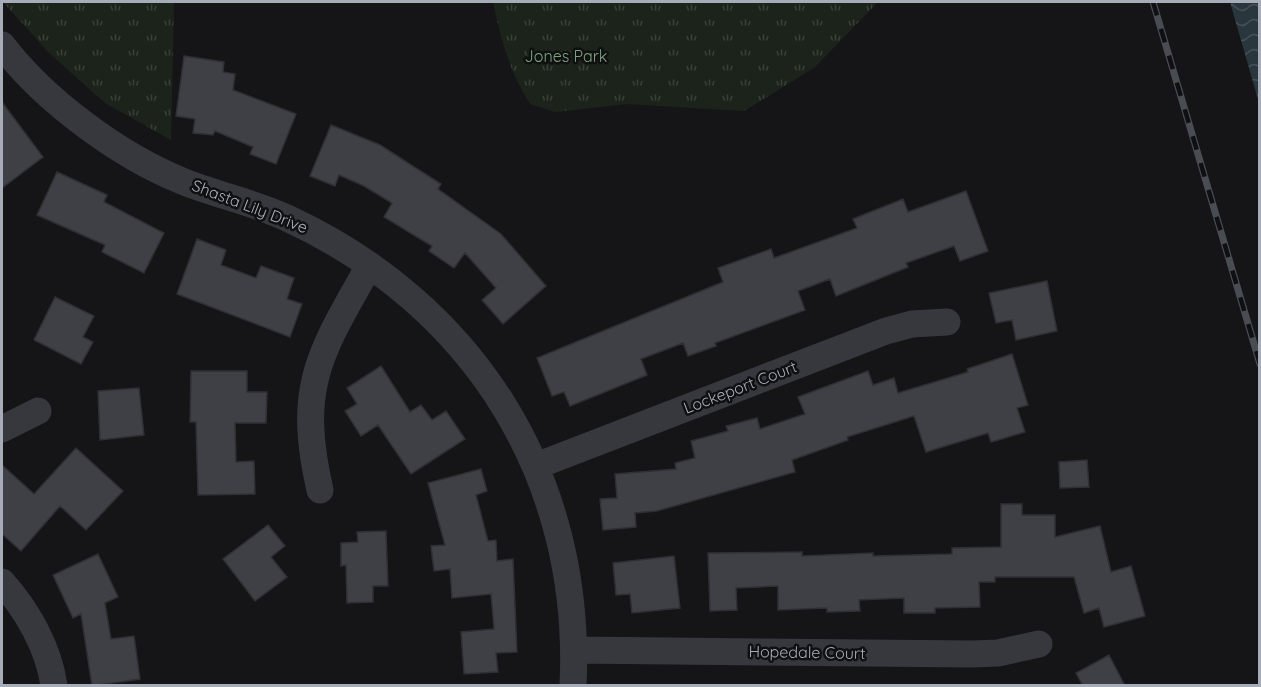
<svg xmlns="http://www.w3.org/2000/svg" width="1261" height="687" font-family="Quicksand,sans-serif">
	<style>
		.park { fill: url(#park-tufts) }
		.water { fill: url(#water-waves) }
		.building { fill: #3f4045; stroke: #2f2f34; stroke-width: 1.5 }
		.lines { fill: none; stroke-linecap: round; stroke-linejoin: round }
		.minor { stroke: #36383d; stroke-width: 27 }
		.rail-casing { stroke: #494c52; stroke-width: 7 }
		.rail { stroke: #101013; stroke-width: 4.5; stroke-dasharray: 14; stroke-linecap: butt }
		.labels { text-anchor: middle; stroke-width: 5; stroke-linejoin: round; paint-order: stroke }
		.park-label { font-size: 16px; fill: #7ca67b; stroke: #101013 }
		.street-label { font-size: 16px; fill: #a6adb9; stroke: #101013 }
	</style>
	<defs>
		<pattern id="park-tufts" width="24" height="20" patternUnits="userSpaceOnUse" patternTransform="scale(1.5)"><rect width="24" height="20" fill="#1b231b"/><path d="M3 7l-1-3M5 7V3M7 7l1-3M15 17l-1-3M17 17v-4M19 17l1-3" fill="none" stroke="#39403a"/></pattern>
		<pattern id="water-waves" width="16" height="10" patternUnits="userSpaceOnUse" patternTransform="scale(1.5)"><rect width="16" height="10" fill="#2a363d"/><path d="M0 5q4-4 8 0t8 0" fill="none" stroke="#465057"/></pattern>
	</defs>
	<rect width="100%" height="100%" fill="#151518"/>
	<path class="park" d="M 3,2 L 174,2 L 171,140 L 105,103 L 49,53 Z
		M 493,2 L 878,2 L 814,68 L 744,111 L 627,104 L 555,112 L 530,104 C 509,71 501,39 493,2 Z"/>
	<path class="water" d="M 1230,2 L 1259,2 L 1259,103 Z"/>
	<path class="building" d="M 184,56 L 224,62 L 223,72 L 235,74 L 233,90 L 296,114 L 276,164 L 250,154 L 253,147 L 215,131 L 213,135 L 193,133 L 195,119 L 176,116 Z
		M 2,102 L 43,157 L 2,188 Z
		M 331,125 L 380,145 L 441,184 L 438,189 L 501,234 L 546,286 L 503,324 L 482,300 L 496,288 L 465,253 L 454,268 L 429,251 L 432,246 L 384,217 L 392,203 L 364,186 L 339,175 L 335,186 L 310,176 Z
		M 57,172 L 107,195 L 104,202 L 164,233 L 144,273 L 102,252 L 105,245 L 37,215 Z
		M 966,191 L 988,251 L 960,261 L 954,246 L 906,263 L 908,267 L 836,296 L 830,279 L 798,291 L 805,310 L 715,343 L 716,346 L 688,356 L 683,343 L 641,359 L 647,375 L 570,406 L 564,392 L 552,396 L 537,358 L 723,282 L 718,268 L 771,249 L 774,258 L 857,228 L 853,219 L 903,199 L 908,212 Z
		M 197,239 L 226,250 L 221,265 L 256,278 L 261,266 L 294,278 L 287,299 L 302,304 L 290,337 L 177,294 Z
		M 1047,281 L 1057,331 L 1016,340 L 1012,320 L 996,323 L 989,293 Z
		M 55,297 L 94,316 L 83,337 L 93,342 L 81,364 L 34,340 Z
		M 1012,354 L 1028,405 L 1017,408 L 1025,432 L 991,442 L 988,433 L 926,452 L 914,416 L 847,437 L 848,440 L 792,460 L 795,472 L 657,511 L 635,513 L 636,527 L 603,530 L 600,499 L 617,498 L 615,474 L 676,469 L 675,463 L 695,458 L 691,441 L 728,431 L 726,426 L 757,418 L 760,429 L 805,414 L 798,397 L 868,371 L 873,385 L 894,378 L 898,393 L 968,372 L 967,369 Z
		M 381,366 L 410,412 L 421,405 L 432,420 L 446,411 L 465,439 L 411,474 L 378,425 L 361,436 L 345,411 L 357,404 L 347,388 Z
		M 191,371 L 247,371 L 247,392 L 267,392 L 266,423 L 235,423 L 236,462 L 254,461 L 255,494 L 198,495 L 196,422 L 190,422 Z
		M 139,388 L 144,435 L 100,440 L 98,391 Z
		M 76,448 L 123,491 L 86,530 L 60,506 L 21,551 L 2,534 L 2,465 L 34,494 Z
		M 1087,460 L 1089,487 L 1060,488 L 1059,462 Z
		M 481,469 L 487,491 L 476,495 L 488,541 L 496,540 L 497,561 L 513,559 L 517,652 L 496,653 L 498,672 L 464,674 L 461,632 L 494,629 L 491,594 L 452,598 L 450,569 L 434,571 L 431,546 L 445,545 L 428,483 Z
		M 1001,504 L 1022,504 L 1022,515 L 1055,515 L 1055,537 L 1100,526 L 1111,572 L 1131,566 L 1145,616 L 1104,627 L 1099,608 L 1084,613 L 1074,577 L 995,577 L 995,582 L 979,582 L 980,607 L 935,608 L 935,613 L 904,613 L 904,598 L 859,600 L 860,611 L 827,612 L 827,608 L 778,610 L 778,586 L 736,588 L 737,610 L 710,611 L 708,553 L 802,552 L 802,556 L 873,553 L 873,556 L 952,554 L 952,548 L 1001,547 Z
		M 268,525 L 285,546 L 271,557 L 287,577 L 255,601 L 223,559 Z
		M 386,531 L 388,586 L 373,586 L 373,602 L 347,603 L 346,565 L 341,566 L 341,543 L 358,542 L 357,532 Z
		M 98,554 L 118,597 L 105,603 L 111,639 L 134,636 L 140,679 L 92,686 L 81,614 L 73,618 L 53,575 Z
		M 674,556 L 680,608 L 632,613 L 630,594 L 616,595 L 613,563 Z
		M 1109,655 L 1125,686 L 1083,686 L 1076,673 Z"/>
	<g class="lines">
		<path class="minor" d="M 2,45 C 44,100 118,155 182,181 C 216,195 253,202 287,218 C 475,305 583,478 573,686
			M 2,429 L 38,411
			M 536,466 L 886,331 L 912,324 L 947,322
			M 320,490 C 296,386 320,353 369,266
			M 2,582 C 27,610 49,648 54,686
			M 575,650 L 972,654 L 998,653 L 1039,644"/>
		<g class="rail-casing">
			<path id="rail" d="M 1153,2 L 1260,364"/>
		</g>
		<use href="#rail" class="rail"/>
	</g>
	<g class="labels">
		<g class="park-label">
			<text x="566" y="62">Jones Park</text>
		</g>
		<g class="street-label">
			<text transform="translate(250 206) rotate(21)" y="6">Shasta Lily Drive</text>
			<text transform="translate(740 387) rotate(-21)" y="6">Lockeport Court</text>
			<text transform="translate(807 652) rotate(1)" y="6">Hopedale Court</text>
		</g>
	</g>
	<rect width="1261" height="687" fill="none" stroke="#a6adb9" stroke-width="6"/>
</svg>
